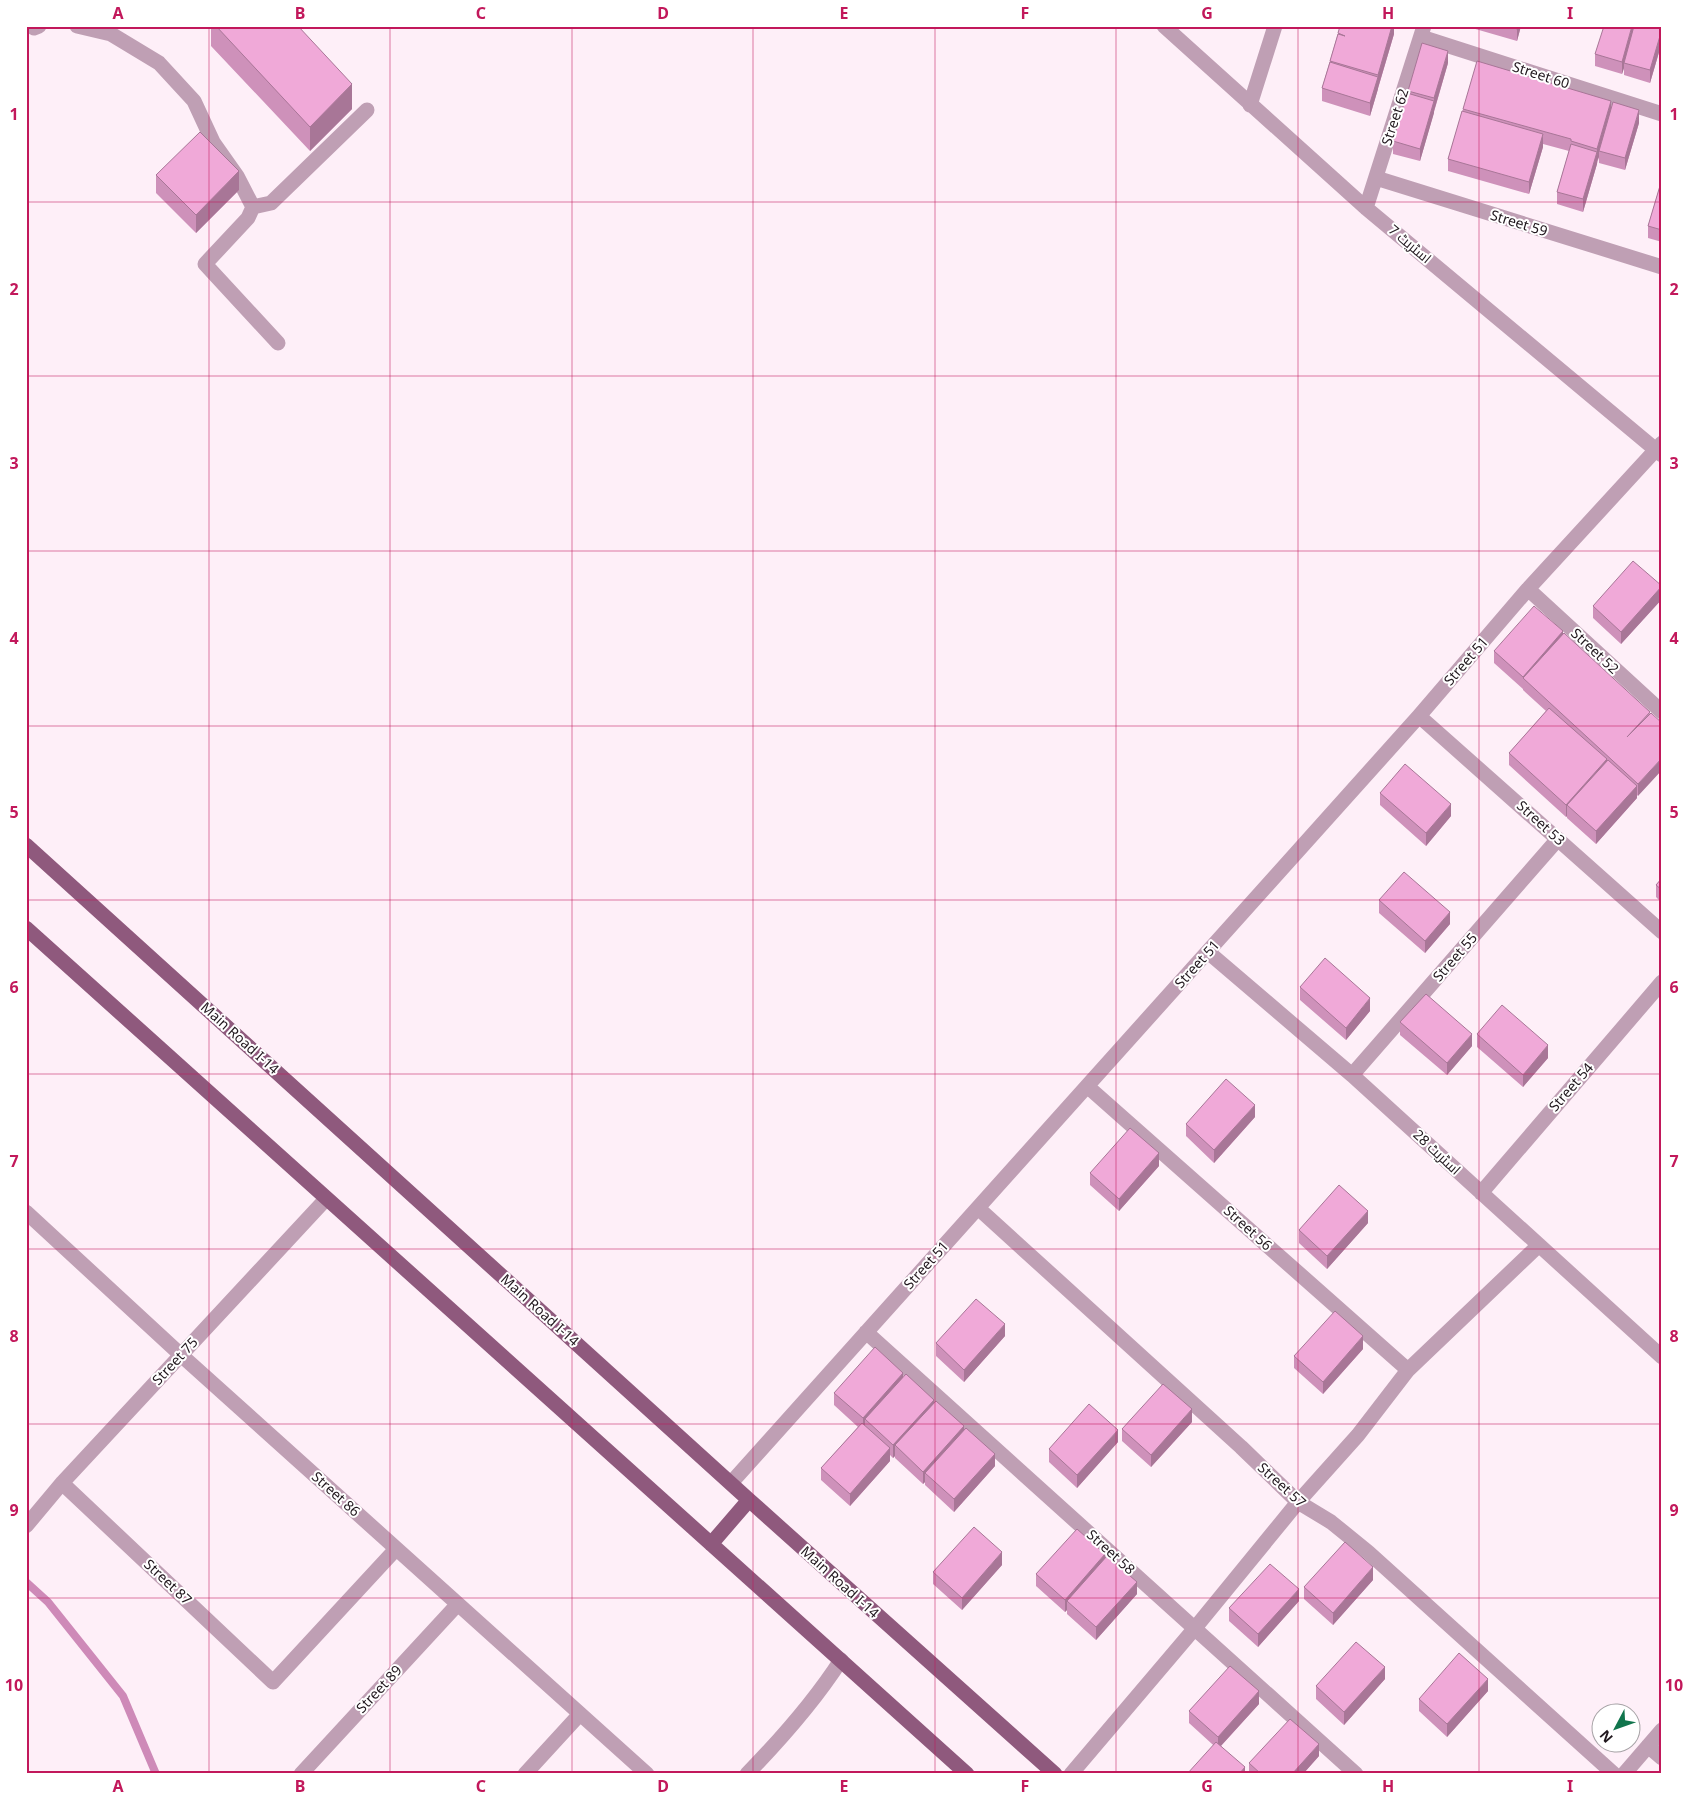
<svg xmlns="http://www.w3.org/2000/svg" width="1688" height="1800" font-family="'Noto Sans',Cairo,sans-serif">
	<style>
		.lines { fill: none; stroke-linecap: round; stroke-linejoin: round }
		.stream { stroke: #ce8ab8; stroke-width: 8 }
		.minor { stroke: #bf9fb4; stroke-width: 15 }
		.major { stroke: #8f597d; stroke-width: 15 }
		.wall { fill: #ce91ba }
		.shaded-wall { fill: #a87697 }
		.building { fill: #f0a9d8; stroke: #a87697 }
		.grid { fill: none; stroke: #c2185b; stroke-width: 1; stroke-opacity: 0.55 }
		.labels { text-anchor: middle; stroke-width: 4; stroke-linejoin: round; paint-order: stroke }
		.street-label { font-size: 14px; fill: #20171d; stroke: #fff }
		.neatline { fill: none; stroke: #c2185b; stroke-width: 2 }
		.grid-label { font-size: 16px; text-anchor: middle; font-weight: bold; fill: #c2185b }
	</style>
	<rect width="100%" height="100%" fill="#feeff8"/>
	<g class="lines">
		<path class="stream" d="M 26,1582 L 48,1602 L 123,1696 L 156,1774"/>
		<path class="minor" d="M 31,26 L 34,28 L 39,26
			M 77,26 L 111,34 L 159,63 L 194,101 L 213,142 L 237,176 L 253,207 L 248,218 L 205,264 L 278,343
			M 1164,26 L 1366,208 L 1662,455
			M 1421,37 L 1662,114
			M 1250,105 L 1275,26
			M 1376,178 L 1662,267
			M 253,207 L 271,203 L 367,110
			M 1366,208 L 1424,26
			M 1528,589 L 1662,712
			M 1419,716 L 1662,932
			M 1208,952 L 1352,1075 L 1662,1357
			M 1352,1075 L 1558,839
			M 1087,1086 L 1408,1370
			M 1481,1193 L 1662,982
			M 978,1208 L 1241,1447 L 1298,1502 L 1331,1522 L 1368,1552 L 1614,1774
			M 26,1212 L 181,1355 L 647,1774
			M 866,1332 L 1356,1774
			M 62,1483 L 273,1682 L 396,1549
			M 731,1483 L 1419,716 L 1528,589 L 1662,443
			M 26,1526 L 62,1483 L 326,1199
			M 1648,1746 L 1662,1758
			M 301,1774 L 457,1605
			M 525,1774 L 580,1714
			M 747,1774 C 782,1738 814,1702 841,1660
			M 1071,1774 L 1195,1628 L 1298,1502 L 1358,1435 L 1408,1370 L 1539,1245
			M 1624,1774 L 1662,1730"/>
		<path class="major" d="M 26,845 L 749,1500 L 1055,1774
			M 26,928 L 967,1774
			M 711,1544 L 749,1500"/>
	</g>
	<path class="wall" d="M 211,26 L 298,26 L 352,109 L 310,151 L 211,46 Z
		M 1394,26 L 1394,34 L 1370,116 L 1322,101 L 1322,88 L 1338,33 Z
		M 1465,26 L 1521,26 L 1517,41 Z
		M 1662,26 L 1662,42 L 1650,83 L 1624,75 L 1624,68 L 1622,74 L 1595,66 L 1595,54 Z
		M 1448,63 L 1420,161 L 1393,154 L 1393,141 L 1408,91 Z
		M 1611,106 L 1639,123 L 1625,170 L 1599,163 L 1599,157 L 1583,212 L 1557,204 L 1557,192 L 1569,151 L 1543,144 L 1543,147 L 1529,194 L 1448,171 L 1448,159 L 1463,109 Z
		M 156,175 L 239,190 L 196,233 L 156,193 Z
		M 1662,179 L 1662,242 L 1648,238 L 1648,226 Z
		M 1662,586 L 1662,599 L 1621,644 L 1593,618 L 1593,606 Z
		M 1563,633 L 1650,712 L 1638,796 L 1637,795 L 1637,798 L 1596,844 L 1567,818 L 1567,816 L 1566,817 L 1509,765 L 1509,753 L 1546,711 L 1523,690 L 1523,689 L 1494,663 L 1494,651 Z
		M 1380,793 L 1451,816 L 1426,846 L 1380,805 Z
		M 1662,878 L 1662,903 L 1656,897 L 1656,885 Z
		M 1379,900 L 1450,924 L 1425,953 L 1379,913 Z
		M 1300,987 L 1370,1011 L 1346,1040 L 1300,1000 Z
		M 1400,1022 L 1472,1046 L 1447,1075 L 1400,1035 Z
		M 1477,1034 L 1548,1058 L 1523,1087 L 1477,1047 Z
		M 1255,1117 L 1214,1163 L 1186,1136 L 1186,1124 Z
		M 1159,1166 L 1119,1211 L 1090,1185 L 1090,1173 Z
		M 1368,1223 L 1327,1269 L 1299,1243 L 1299,1230 Z
		M 1005,1336 L 964,1382 L 936,1356 L 936,1343 Z
		M 1363,1349 L 1323,1394 L 1294,1368 L 1294,1356 Z
		M 903,1377 L 934,1402 L 964,1430 L 995,1466 L 954,1512 L 925,1485 L 925,1482 L 923,1484 L 895,1458 L 895,1456 L 893,1458 L 890,1455 L 890,1461 L 850,1506 L 821,1480 L 821,1468 L 858,1427 L 834,1405 L 834,1393 Z
		M 1192,1422 L 1151,1467 L 1122,1441 L 1122,1429 Z
		M 1118,1442 L 1077,1488 L 1049,1462 L 1049,1449 Z
		M 1105,1559 L 1137,1594 L 1096,1640 L 1067,1614 L 1067,1610 L 1065,1612 L 1036,1586 L 1036,1574 Z
		M 1002,1565 L 962,1610 L 933,1584 L 933,1572 Z
		M 1373,1580 L 1333,1625 L 1304,1599 L 1304,1587 Z
		M 1299,1601 L 1258,1647 L 1229,1621 L 1229,1608 Z
		M 1385,1679 L 1344,1725 L 1316,1699 L 1316,1686 Z
		M 1488,1691 L 1447,1737 L 1419,1711 L 1419,1699 Z
		M 1259,1704 L 1221,1746 L 1245,1774 L 1189,1723 L 1189,1711 Z
		M 1319,1756 L 1303,1774 L 1249,1774 L 1249,1763 Z"/>
	<path class="shaded-wall" d="M 1392,26 L 1394,26 L 1394,34 L 1378,88 L 1378,75 Z
		M 1518,26 L 1521,26 L 1517,41 L 1517,29 Z
		M 1632,26 L 1636,26 L 1624,63 L 1624,68 L 1622,74 L 1622,62 Z
		M 1662,29 L 1662,42 L 1650,83 L 1650,70 Z
		M 1448,51 L 1448,63 L 1434,111 L 1434,98 Z
		M 1378,77 L 1378,89 L 1370,116 L 1370,103 Z
		M 352,84 L 352,109 L 310,151 L 310,127 Z
		M 1434,101 L 1434,113 L 1420,161 L 1420,149 Z
		M 1611,101 L 1611,113 L 1599,151 L 1599,157 L 1597,161 L 1597,149 Z
		M 1639,110 L 1639,123 L 1625,170 L 1625,158 Z
		M 1543,134 L 1543,147 L 1529,194 L 1529,182 Z
		M 1597,152 L 1597,164 L 1583,212 L 1583,199 Z
		M 239,171 L 239,190 L 196,233 L 196,215 Z
		M 1662,586 L 1662,599 L 1621,644 L 1621,632 Z
		M 1563,631 L 1563,643 L 1523,678 L 1523,689 L 1523,677 Z
		M 1662,758 L 1662,770 L 1638,796 L 1638,784 Z
		M 1607,759 L 1607,772 L 1567,805 L 1567,816 L 1566,817 L 1566,805 Z
		M 1637,786 L 1637,798 L 1596,844 L 1596,831 Z
		M 1451,804 L 1451,816 L 1426,846 L 1426,833 Z
		M 1450,912 L 1450,924 L 1425,953 L 1425,941 Z
		M 1370,998 L 1370,1011 L 1346,1040 L 1346,1028 Z
		M 1472,1034 L 1472,1046 L 1447,1075 L 1447,1063 Z
		M 1548,1045 L 1548,1058 L 1523,1087 L 1523,1075 Z
		M 1255,1105 L 1255,1117 L 1214,1163 L 1214,1150 Z
		M 1159,1153 L 1159,1166 L 1119,1211 L 1119,1199 Z
		M 1368,1211 L 1368,1223 L 1327,1269 L 1327,1256 Z
		M 1005,1324 L 1005,1336 L 964,1382 L 964,1370 Z
		M 1363,1336 L 1363,1349 L 1323,1394 L 1323,1382 Z
		M 903,1373 L 903,1385 L 865,1419 L 865,1428 L 863,1431 L 863,1418 Z
		M 934,1400 L 934,1412 L 895,1445 L 895,1456 L 893,1458 L 893,1445 Z
		M 1192,1409 L 1192,1422 L 1151,1467 L 1151,1455 Z
		M 964,1426 L 964,1438 L 925,1473 L 925,1482 L 923,1484 L 923,1472 Z
		M 1118,1430 L 1118,1442 L 1077,1488 L 1077,1475 Z
		M 890,1448 L 890,1461 L 850,1506 L 850,1494 Z
		M 995,1454 L 995,1466 L 954,1512 L 954,1499 Z
		M 1002,1552 L 1002,1565 L 962,1610 L 962,1598 Z
		M 1105,1554 L 1105,1567 L 1067,1601 L 1067,1610 L 1065,1612 L 1065,1600 Z
		M 1373,1567 L 1373,1580 L 1333,1625 L 1333,1613 Z
		M 1137,1582 L 1137,1594 L 1096,1640 L 1096,1627 Z
		M 1299,1589 L 1299,1601 L 1258,1647 L 1258,1634 Z
		M 1385,1667 L 1385,1679 L 1344,1725 L 1344,1712 Z
		M 1488,1679 L 1488,1691 L 1447,1737 L 1447,1724 Z
		M 1259,1691 L 1259,1704 L 1218,1749 L 1218,1737 Z
		M 1319,1744 L 1319,1756 L 1303,1774 L 1292,1774 Z
		M 1245,1767 L 1245,1774 L 1239,1774 Z"/>
	<path class="building" d="M 216,26 L 298,26 L 352,84 L 310,127 Z
		M 1340,26 L 1392,26 L 1378,75 L 1330,61 L 1338,34 L 1345,36 L 1338,33 Z
		M 1509,26 L 1518,26 L 1517,29 Z
		M 1604,26 L 1632,26 L 1622,62 L 1595,54 Z
		M 1634,26 L 1662,26 L 1662,29 L 1650,70 L 1624,63 Z
		M 1422,43 L 1448,51 L 1434,98 L 1408,91 Z
		M 1477,61 L 1611,101 L 1597,149 L 1571,141 L 1571,139 L 1463,109 Z
		M 1330,62 L 1378,77 L 1370,103 L 1322,88 Z
		M 1407,93 L 1434,101 L 1420,149 L 1393,141 Z
		M 1613,102 L 1639,110 L 1625,158 L 1599,151 Z
		M 1462,111 L 1543,134 L 1529,182 L 1448,159 Z
		M 200,132 L 239,171 L 196,215 L 156,175 Z
		M 1571,144 L 1597,152 L 1583,199 L 1557,192 Z
		M 1662,179 L 1662,230 L 1648,226 Z
		M 1633,561 L 1662,586 L 1621,632 L 1593,606 Z
		M 1534,606 L 1563,631 L 1523,677 L 1494,651 Z
		M 1564,633 L 1650,712 L 1627,737 L 1651,713 L 1662,723 L 1662,758 L 1638,784 L 1523,678 Z
		M 1549,708 L 1607,759 L 1566,805 L 1509,753 Z
		M 1608,760 L 1637,786 L 1596,831 L 1567,805 Z
		M 1405,764 L 1451,804 L 1426,833 L 1380,793 Z
		M 1404,872 L 1450,912 L 1425,941 L 1379,900 Z
		M 1662,878 L 1662,890 L 1656,885 Z
		M 1325,958 L 1370,998 L 1346,1028 L 1300,987 Z
		M 1426,994 L 1472,1034 L 1447,1063 L 1400,1022 Z
		M 1502,1005 L 1548,1045 L 1523,1075 L 1477,1034 Z
		M 1226,1079 L 1255,1105 L 1214,1150 L 1186,1124 Z
		M 1130,1128 L 1159,1153 L 1119,1199 L 1090,1173 Z
		M 1339,1185 L 1368,1211 L 1327,1256 L 1299,1230 Z
		M 976,1299 L 1005,1324 L 964,1370 L 936,1343 Z
		M 1335,1311 L 1363,1336 L 1323,1382 L 1294,1356 Z
		M 875,1347 L 903,1373 L 863,1418 L 834,1393 Z
		M 906,1374 L 934,1400 L 893,1445 L 865,1419 Z
		M 1163,1384 L 1192,1409 L 1151,1455 L 1122,1429 Z
		M 936,1401 L 964,1426 L 923,1472 L 895,1445 Z
		M 1089,1404 L 1118,1430 L 1077,1475 L 1049,1449 Z
		M 862,1423 L 890,1448 L 850,1494 L 821,1468 Z
		M 966,1428 L 995,1454 L 954,1499 L 925,1473 Z
		M 974,1527 L 1002,1552 L 962,1598 L 933,1572 Z
		M 1077,1529 L 1105,1554 L 1065,1600 L 1036,1574 Z
		M 1345,1542 L 1373,1567 L 1333,1613 L 1304,1587 Z
		M 1107,1556 L 1137,1582 L 1096,1627 L 1067,1601 Z
		M 1270,1564 L 1299,1589 L 1258,1634 L 1229,1608 Z
		M 1356,1642 L 1385,1667 L 1344,1712 L 1316,1686 Z
		M 1459,1653 L 1488,1679 L 1447,1724 L 1419,1699 Z
		M 1230,1666 L 1259,1691 L 1218,1737 L 1189,1711 Z
		M 1290,1719 L 1319,1744 L 1292,1774 L 1261,1774 L 1249,1763 Z
		M 1216,1742 L 1245,1767 L 1239,1774 L 1187,1774 Z"/>
	<path class="grid" d="M 209,26 L 209,1774M 390,26 L 390,1774M 572,26 L 572,1774M 753,26 L 753,1774M 935,26 L 935,1774M 1116,26 L 1116,1774M 1298,26 L 1298,1774M 1479,26 L 1479,1774M 26,202 L 1662,202M 26,376 L 1662,376M 26,551 L 1662,551M 26,726 L 1662,726M 26,900 L 1662,900M 26,1074 L 1662,1074M 26,1249 L 1662,1249M 26,1424 L 1662,1424M 26,1598 L 1662,1598"/>
	<g class="labels">
		<g class="street-label">
			<text transform="translate(1541 75) rotate(18)" y="5">Street 60</text>
			<text transform="translate(1395 117) rotate(-72)" y="5">Street 62</text>
			<text transform="translate(1519 223) rotate(17)" y="5">Street 59</text>
			<text transform="translate(1410 244) rotate(40)" y="5">اسٹریٹ 7</text>
			<text transform="translate(1595 651) rotate(43)" y="5">Street 52</text>
			<text transform="translate(1466 661) rotate(-49)" y="5">Street 51</text>
			<text transform="translate(1541 823) rotate(42)" y="5">Street 53</text>
			<text transform="translate(1455 957) rotate(-49)" y="5">Street 55</text>
			<text transform="translate(1197 964) rotate(-48)" y="5">Street 51</text>
			<text transform="translate(240 1038) rotate(42)" y="5">Main Road I-14</text>
			<text transform="translate(1571 1087) rotate(-49)" y="5">Street 54</text>
			<text transform="translate(1437 1152) rotate(43)" y="5">اسٹریٹ 28</text>
			<text transform="translate(1248 1228) rotate(42)" y="5">Street 56</text>
			<text transform="translate(926 1265) rotate(-48)" y="5">Street 51</text>
			<text transform="translate(540 1310) rotate(42)" y="5">Main Road I-14</text>
			<text transform="translate(175 1361) rotate(-47)" y="5">Street 75</text>
			<text transform="translate(1282 1485) rotate(42)" y="5">Street 57</text>
			<text transform="translate(336 1494) rotate(42)" y="5">Street 86</text>
			<text transform="translate(1111 1552) rotate(42)" y="5">Street 58</text>
			<text transform="translate(168 1582) rotate(43)" y="5">Street 87</text>
			<text transform="translate(840 1582) rotate(42)" y="5">Main Road I-14</text>
			<text transform="translate(379 1689) rotate(-47)" y="5">Street 89</text>
		</g>
	</g>
	<rect width="1688" height="1800" fill="none" stroke="#ffffff" stroke-width="55"/>
	<g transform="translate(1616 1728) rotate(229)"><circle r="24" fill="#ffffff" stroke="#a6a2a5"/>
	<path d="M0-4L9 19L0 12L-9 19Z" fill="#11754d"/>
	<text y="-8" font-size="14" font-weight="bold" text-anchor="middle" fill="#20171d">N</text>
	</g>
	<rect x="28" y="28" width="1632" height="1744" class="neatline"/>
	<g class="grid-label">
		<text x="118" y="19">A</text>
		<text x="300" y="19">B</text>
		<text x="481" y="19">C</text>
		<text x="663" y="19">D</text>
		<text x="844" y="19">E</text>
		<text x="1025" y="19">F</text>
		<text x="1207" y="19">G</text>
		<text x="1388" y="19">H</text>
		<text x="1570" y="19">I</text>
		<text x="14" y="120">1</text>
		<text x="1674" y="120">1</text>
		<text x="14" y="295">2</text>
		<text x="1674" y="295">2</text>
		<text x="14" y="469">3</text>
		<text x="1674" y="469">3</text>
		<text x="14" y="644">4</text>
		<text x="1674" y="644">4</text>
		<text x="14" y="818">5</text>
		<text x="1674" y="818">5</text>
		<text x="14" y="993">6</text>
		<text x="1674" y="993">6</text>
		<text x="14" y="1167">7</text>
		<text x="1674" y="1167">7</text>
		<text x="14" y="1342">8</text>
		<text x="1674" y="1342">8</text>
		<text x="14" y="1516">9</text>
		<text x="1674" y="1516">9</text>
		<text x="14" y="1691">10</text>
		<text x="1674" y="1691">10</text>
		<text x="118" y="1792">A</text>
		<text x="300" y="1792">B</text>
		<text x="481" y="1792">C</text>
		<text x="663" y="1792">D</text>
		<text x="844" y="1792">E</text>
		<text x="1025" y="1792">F</text>
		<text x="1207" y="1792">G</text>
		<text x="1388" y="1792">H</text>
		<text x="1570" y="1792">I</text>
	</g>
</svg>
